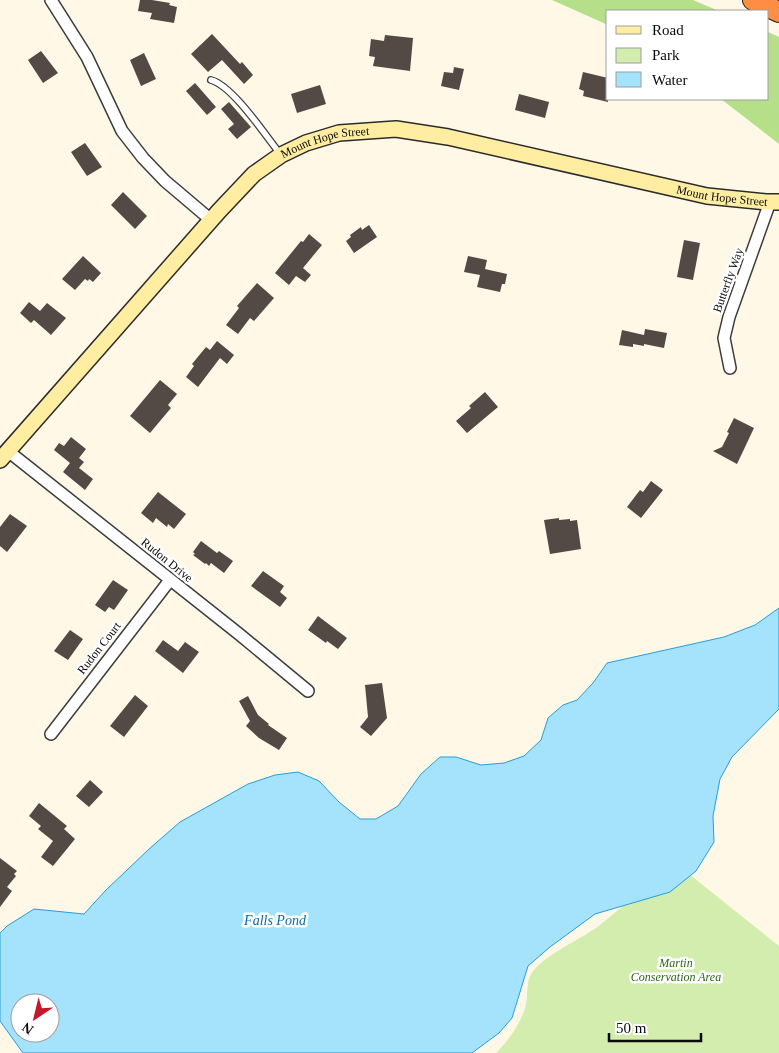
<svg xmlns="http://www.w3.org/2000/svg" width="779" height="1053" font-family="'Times New Roman',serif">
	<style>
		.green { fill: #d2edad }
		.forest { fill: #b6df8a }
		.water { fill: #a5e2fc; stroke: #259fdb; fill-rule: evenodd }
		.building { fill: #534a45 }
		.lines { fill: none; stroke-linecap: round; stroke-linejoin: round }
		.lane-casing { stroke: #3d3d3d; stroke-width: 8 }
		.street-casing { stroke: #3d3d3d; stroke-width: 14 }
		.secondary-casing { stroke: #2c2c2c; stroke-width: 18 }
		.highway-casing { stroke: #1b1b1b; stroke-width: 22 }
		.lane { stroke: #fff; stroke-width: 5.5 }
		.street { stroke: #fff; stroke-width: 11 }
		.secondary { stroke: #ffeea1; stroke-width: 15 }
		.highway { stroke: #ff8d44; stroke-width: 20 }
		.labels { text-anchor: middle; stroke-width: 5; stroke-linejoin: round; paint-order: stroke }
		.street-label { font-size: 12px; fill: #0a0a0a; stroke: #fff }
		.park-label { font-size: 12px; font-style: italic; fill: #2c6615; stroke: #fff }
		.water-label { font-size: 14px; font-style: italic; fill: #096ca6; stroke: #fff }
	</style>
	<rect width="100%" height="100%" fill="#fff8e6"/>
	<path class="green" d="M 669,858 L 779,946 L 779,1053 L 496,1053 C 509,1040 522,1022 526,1004 C 528,996 526,982 531,974 C 543,955 582,939 600,925 C 626,905 647,882 669,858 Z"/>
	<path class="forest" d="M 552,0 L 693,0 L 719,11 L 608,11 L 608,25 Z
		M 768,32 L 779,37 L 779,144 L 721,99 L 768,99 Z"/>
	<path class="water" d="M 779,608 L 779,709 L 732,757 L 720,779 L 713,816 L 714,842 L 696,871 L 670,892 L 595,914 L 550,947 L 528,966 L 512,1018 L 499,1033 L 472,1053 L 23,1053 L 0,1021 L 0,933 L 7,926 L 34,909 L 84,914 L 106,890 L 149,849 L 180,822 L 248,784 L 275,775 L 298,772 L 319,781 L 339,802 L 360,819 L 376,819 L 398,806 L 421,774 L 440,757 L 456,757 L 481,765 L 504,763 L 524,756 L 541,740 L 548,718 L 563,705 L 577,700 L 593,683 L 607,663 L 724,637 L 755,625 ZM 20,1003 L 50,1003 L 50,1033 L 20,1033 Z"/>
	<path class="building" d="M 140,0 L 152,0 L 170,3 L 169,5 L 177,7 L 174,23 L 150,19 L 152,13 L 138,11 Z
		M 212,34 L 240,64 L 242,62 L 253,75 L 244,84 L 222,60 L 208,72 L 191,54 Z
		M 385,35 L 413,38 L 410,71 L 373,66 L 375,57 L 369,56 L 371,39 L 384,41 Z
		M 41,51 L 58,73 L 43,83 L 28,60 Z
		M 144,53 L 156,79 L 141,86 L 130,60 Z
		M 454,67 L 464,69 L 459,90 L 441,86 L 444,72 L 453,73 Z
		M 583,72 L 608,78 L 608,102 L 583,96 L 584,91 L 579,89 Z
		M 195,83 L 216,107 L 207,115 L 186,91 Z
		M 320,85 L 326,104 L 297,113 L 291,94 Z
		M 519,94 L 549,102 L 545,118 L 515,110 Z
		M 229,102 L 251,127 L 237,139 L 228,129 L 234,124 L 221,109 Z
		M 85,143 L 102,167 L 87,176 L 71,152 Z
		M 123,192 L 147,216 L 135,229 L 111,205 Z
		M 369,225 L 377,237 L 354,253 L 346,241 L 351,237 L 350,235 L 361,227 L 362,230 Z
		M 309,234 L 322,245 L 303,268 L 311,275 L 305,282 L 296,276 L 289,285 L 275,273 L 301,241 L 303,242 Z
		M 684,240 L 700,243 L 693,280 L 677,277 Z
		M 83,256 L 101,273 L 93,282 L 89,279 L 88,281 L 85,279 L 75,290 L 62,279 Z
		M 468,256 L 487,260 L 485,269 L 507,274 L 505,284 L 502,284 L 500,292 L 477,287 L 480,275 L 464,272 Z
		M 257,283 L 274,298 L 254,321 L 250,318 L 238,334 L 226,325 L 239,308 L 237,306 Z
		M 29,302 L 40,311 L 47,303 L 66,318 L 51,335 L 34,320 L 31,323 L 20,313 Z
		M 645,329 L 667,333 L 664,348 L 644,344 L 644,346 L 633,344 L 633,347 L 619,345 L 622,330 L 644,335 Z
		M 217,341 L 234,355 L 227,364 L 220,358 L 198,387 L 186,377 L 194,366 L 192,364 L 206,347 L 210,350 Z
		M 160,380 L 177,394 L 168,405 L 171,408 L 150,433 L 130,416 Z
		M 485,392 L 498,407 L 467,433 L 456,421 L 471,408 L 469,406 Z
		M 734,418 L 754,428 L 737,464 L 713,451 L 722,447 L 729,433 L 727,432 Z
		M 71,437 L 86,449 L 79,458 L 84,462 L 79,468 L 93,479 L 85,490 L 63,472 L 70,463 L 54,450 L 59,443 L 64,446 Z
		M 651,481 L 663,490 L 641,518 L 627,507 L 640,490 L 643,492 Z
		M 158,492 L 186,514 L 174,529 L 168,524 L 167,527 L 156,518 L 153,523 L 141,513 Z
		M 10,514 L 27,526 L 7,552 L 0,546 L 0,527 Z
		M 559,518 L 559,520 L 570,519 L 570,521 L 577,520 L 581,549 L 550,554 L 544,520 Z
		M 201,541 L 217,553 L 219,551 L 233,561 L 224,573 L 211,563 L 209,566 L 206,563 L 205,564 L 193,555 L 195,554 L 193,552 Z
		M 263,571 L 284,586 L 280,592 L 287,598 L 280,607 L 251,586 Z
		M 113,580 L 128,590 L 114,610 L 109,607 L 105,612 L 95,605 Z
		M 318,616 L 347,638 L 338,649 L 327,641 L 326,643 L 308,630 Z
		M 70,630 L 83,639 L 68,660 L 54,651 Z
		M 163,640 L 178,651 L 185,642 L 199,652 L 183,673 L 155,651 Z
		M 382,683 L 387,718 L 371,736 L 360,727 L 368,717 L 365,685 Z
		M 135,695 L 148,706 L 124,737 L 110,726 Z
		M 248,696 L 258,715 L 269,724 L 268,725 L 287,738 L 279,750 L 259,738 L 246,726 L 250,721 L 239,701 Z
		M 90,780 L 103,792 L 89,807 L 76,796 Z
		M 39,803 L 67,826 L 64,829 L 75,839 L 53,866 L 41,857 L 53,841 L 38,829 L 41,826 L 29,816 Z
		M 0,858 L 17,871 L 14,874 L 16,876 L 7,887 L 12,891 L 0,907 Z"/>
	<g class="lines">
		<g class="lane-casing">
			<path id="lane" d="M 211,80 C 233,86 265,135 281,155"/>
		</g>
		<g class="street-casing">
			<path id="street" d="M 51,0 L 87,57 L 122,131 L 143,158 L 165,181 L 211,220
				M 730,368 L 724,338 L 729,317 L 770,202
				M 8,451 L 239,634 L 308,691
				M 51,734 L 170,580"/>
		</g>
		<g class="secondary-casing">
			<g id="secondary">
				<path id="s1" d="M 0,460 L 219,211 L 254,174 L 281,155 L 306,143 L 339,133 L 396,129 L 448,137 L 707,196 L 766,202 L 779,202"/>
			</g>
		</g>
		<g class="highway-casing">
			<path id="highway" d="M 753,0 L 779,12"/>
		</g>
		<use href="#lane" class="lane"/>
		<use href="#street" class="street"/>
		<use href="#secondary" class="secondary"/>
		<use href="#highway" class="highway"/>
	</g>
	<g class="labels">
		<g class="street-label">
			<text dy="4" stroke="none"><textPath href="#s1" startOffset="462">Mount Hope Street</textPath></text>
			<text dy="4" stroke="none"><textPath href="#s1" startOffset="868">Mount Hope Street</textPath></text>
			<text transform="translate(728 280) rotate(-70)" y="4">Butterfly Way</text>
			<text transform="translate(167 560) rotate(39)" y="4">Rudon Drive</text>
			<text transform="translate(99 648) rotate(-52)" y="4">Rudon Court</text>
		</g>
		<g class="park-label">
			<text x="676" y="967">Martin<tspan x="676" dy="14">Conservation Area</tspan></text>
		</g>
		<g class="water-label">
			<text x="275" y="925">Falls Pond</text>
		</g>
	</g>
	<rect x="606" y="10" width="162" height="90" fill="#ffffff" stroke="#9d9d9d"/>
	<rect x="616" y="26" width="25" height="8" fill="#ffeea1" stroke="#9d9d9d"/>
	<text x="652" y="35" font-size="15" fill="#0a0a0a">Road</text>
	<rect x="616" y="48" width="25" height="15" fill="#d2edad" stroke="#9d9d9d"/>
	<text x="652" y="60" font-size="15" fill="#0a0a0a">Park</text>
	<rect x="616" y="72" width="25" height="15" fill="#a5e2fc" stroke="#9d9d9d"/>
	<text x="652" y="85" font-size="15" fill="#0a0a0a">Water</text>
	<g transform="translate(35 1018) rotate(215)"><circle r="24" fill="#ffffff" stroke="#9d9d9d"/>
	<path d="M0-4L9 19L0 12L-9 19Z" fill="#c6162a"/>
	<text y="-8" font-size="14" font-weight="bold" text-anchor="middle" fill="#0a0a0a">N</text>
	</g>
	<path d="M609 1033v8h92v-8" fill="none" stroke="#0a0a0a" stroke-width="2.5"/>
	<text x="616" y="1033" font-size="15" fill="#0a0a0a" stroke="#ffffff" stroke-width="4" paint-order="stroke">50 m</text>
</svg>
